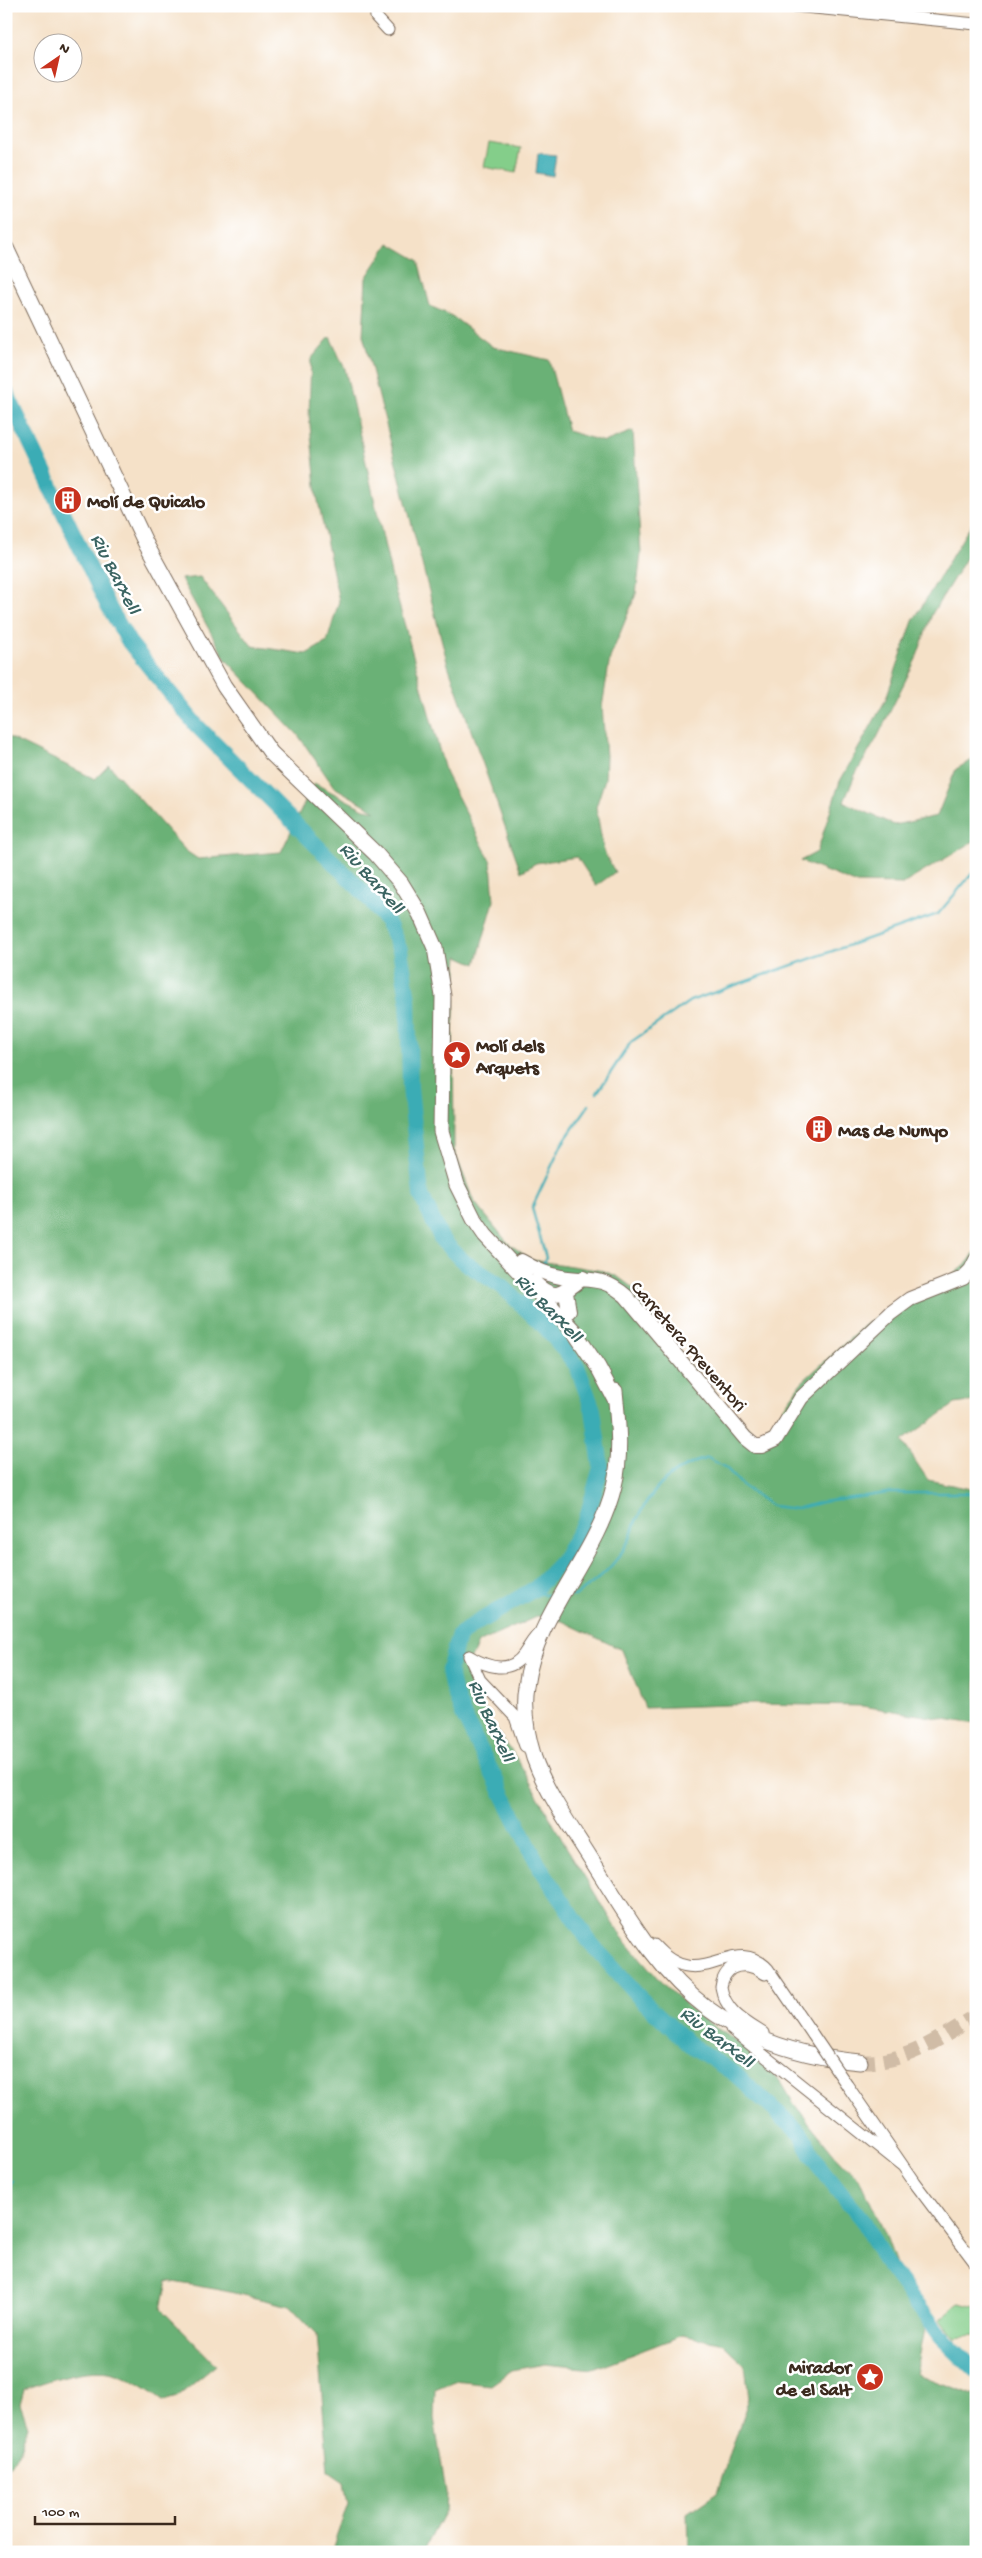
<svg xmlns="http://www.w3.org/2000/svg" width="982" height="2558" font-family="'Gochi Hand',sans-serif">
	<style>
		.green { fill: #84ce8a; stroke: #607c54 }
		.forest { fill: #6bb176; stroke: #536e4a }
		.water { fill: #3bacb5; stroke: #3b6b6a }
		.lines { fill: none; stroke-linecap: round; stroke-linejoin: round }
		.stream { stroke: #3bacb5; stroke-width: 2.5 }
		.river { stroke: #3bacb5; stroke-width: 16 }
		.secondary-tunnel { stroke: #d0bca6; stroke-width: 15; stroke-dasharray: 15 8; stroke-linecap: butt }
		.minor-casing { stroke: #7c6a5a; stroke-width: 13 }
		.tertiary-casing { stroke: #7c6a5a; stroke-width: 16 }
		.secondary-casing { stroke: #7c6a5a; stroke-width: 17 }
		.minor { stroke: #fff; stroke-width: 11 }
		.tertiary { stroke: #fff; stroke-width: 14 }
		.secondary { stroke: #fff; stroke-width: 15 }
		.minor-bridge-casing { stroke: #7c6a5a; stroke-width: 13; stroke-linecap: butt }
		.minor-bridge { stroke: #fff; stroke-width: 11 }
		.labels { text-anchor: middle; stroke-width: 5; stroke-linejoin: round; paint-order: stroke }
		.poi-label { font-size: 19px; font-weight: bold; fill: #3b2a1e; stroke: #fff; text-anchor: start }
		.street-label { font-size: 19px; fill: #3b2a1e; stroke: #fff }
		.water-label { font-size: 20px; font-style: italic; fill: #3b6462; stroke: #fff }
	</style>
	<rect width="100%" height="100%" fill="#fff"/>
	<filter id="ink" filterUnits="userSpaceOnUse"><feTurbulence type="fractalNoise" baseFrequency=".02" numOctaves="2"/><feDisplacementMap in="SourceGraphic" scale="10" xChannelSelector="R" yChannelSelector="G"/><feConvolveMatrix kernelMatrix="1 2 1 2 8 2 1 2 1" color-interpolation-filters="sRGB"/></filter>
	<filter id="wash" filterUnits="userSpaceOnUse"><feTurbulence type="fractalNoise" baseFrequency=".0096" numOctaves="4" result="noise"/><feDisplacementMap in="SourceGraphic" scale="20" xChannelSelector="R" yChannelSelector="G"/><feGaussianBlur stdDeviation="1.12" result="paint"/><feColorMatrix in="noise" values="0 0 0 0 0 0 0 0 0 0 0 0 0 0 0 0 0 1.4 0 .05"/><feComposite in="paint" operator="in"/></filter>
	<g filter="url(#wash)">
		<rect width="100%" height="100%" fill="#f5e1c8"/>
		<path class="green" d="M 489,143 L 521,148 L 516,173 L 484,167 Z
			M 959,2303 L 976,2307 L 976,2335 L 954,2337 L 940,2319 Z"/>
		<path class="forest" d="M 389,243 L 418,260 L 430,306 L 452,316 L 493,347 L 549,360 L 568,431 L 604,442 L 633,431 L 641,554 L 636,594 L 610,658 L 602,707 L 606,756 L 605,779 L 596,807 L 604,852 L 615,872 L 596,886 L 577,857 L 536,863 L 521,872 L 448,665 L 363,335 L 366,278 Z
			M 330,337 L 345,369 L 393,583 L 446,774 L 491,862 L 494,901 L 476,964 L 458,956 L 453,1029 L 454,1150 L 473,1200 L 508,1243 L 532,1260 L 604,1271 L 618,1277 L 640,1293 L 684,1358 L 734,1415 L 757,1435 L 770,1426 L 801,1383 L 864,1326 L 921,1287 L 947,1280 L 968,1262 L 976,1251 L 976,1401 L 955,1404 L 902,1441 L 928,1480 L 976,1490 L 976,1724 L 862,1706 L 755,1704 L 645,1708 L 622,1650 L 562,1621 L 538,1616 L 478,1643 L 467,1667 L 474,1690 L 494,1726 L 519,1762 L 565,1845 L 622,1937 L 662,1983 L 696,2014 L 739,2043 L 781,2082 L 794,2104 L 835,2155 L 861,2182 L 885,2233 L 903,2284 L 926,2324 L 916,2374 L 976,2396 L 976,2552 L 688,2552 L 687,2513 L 717,2492 L 749,2398 L 745,2365 L 723,2344 L 683,2335 L 593,2369 L 545,2364 L 512,2370 L 491,2385 L 454,2381 L 435,2389 L 434,2418 L 446,2492 L 445,2511 L 423,2552 L 331,2552 L 348,2504 L 344,2482 L 328,2471 L 317,2334 L 290,2306 L 221,2290 L 167,2281 L 161,2309 L 216,2365 L 177,2397 L 163,2401 C 149,2391 126,2375 108,2372 C 83,2368 47,2381 24,2389 L 20,2404 L 28,2426 L 19,2451 L 6,2471 L 6,736 L 95,779 L 109,765 L 186,851 L 198,859 L 281,852 L 314,783 L 364,809 L 376,811 L 334,787 L 298,735 L 226,660 L 181,579 L 200,577 L 252,646 L 306,654 L 327,642 L 339,601 L 317,496 L 309,415 L 311,359 Z
			M 976,516 L 976,542 L 932,614 L 916,659 L 876,740 L 855,775 L 844,802 L 894,825 L 937,816 L 956,769 L 976,758 L 976,840 L 903,884 L 855,883 L 800,861 L 817,852 L 840,781 L 885,701 L 913,621 Z"/>
		<path class="water" d="M 538,153 L 556,155 L 553,176 L 536,173 Z"/>
		<g class="lines">
			<path class="stream" d="M 597,1093 L 631,1042 L 690,1001 L 938,914 L 976,869
				M 542,1266 L 546,1258 L 532,1208 L 562,1144 L 589,1105
				M 521,1304 L 529,1290
				M 530,1592 L 552,1596
				M 571,1596 L 575,1596 C 598,1580 614,1567 628,1542 C 632,1536 633,1527 636,1521 C 652,1488 673,1467 708,1458 L 726,1468 L 743,1486 L 772,1506 L 796,1509 L 822,1502 L 888,1493 L 976,1493
				M 6,2194 L 12,2181"/>
			<path class="river" d="M 6,392 L 106,602 L 129,642 L 196,725 L 366,895 L 388,923 L 400,950 L 408,999 L 410,1087 L 421,1195 L 442,1240 L 464,1262 L 503,1287 L 546,1328 L 577,1366 L 593,1410 L 601,1467 L 586,1521 L 562,1561 L 536,1588 L 470,1627 L 458,1637 L 449,1670 L 452,1686 L 463,1715 L 538,1864 L 589,1941 L 638,1996 L 689,2044 L 735,2074 L 801,2134 L 819,2166 L 864,2222 L 885,2262 L 944,2340 L 976,2371"/>
		</g>
	</g>
	<g filter="url(#ink)">
		<g class="lines">
			<path class="secondary-tunnel" d="M 860,2062 C 905,2064 939,2039 976,2016"/>
			<g class="minor-casing">
				<path id="minor" d="M 375,6 L 376,17 L 388,30
					M 794,6 L 976,24
					M 469,1656 L 480,1680 L 515,1717 L 525,1746
					M 469,1656 C 487,1667 510,1675 524,1654 C 531,1644 533,1637 543,1630
					M 654,1945 C 702,1999 731,1930 768,1969 L 813,2035
					M 731,2029 L 904,2167
					M 763,2033 C 744,2021 725,2011 721,1987 C 725,1962 748,1961 765,1974
					M 847,2085 L 914,2182 L 976,2264"/>
			</g>
			<g class="tertiary-casing">
				<path id="tertiary" d="M 521,1261 C 533,1268 546,1275 561,1277 C 590,1282 601,1275 626,1296 L 745,1438 L 755,1446 L 762,1446 L 775,1440 L 801,1398 L 891,1313 L 910,1299 L 963,1278 L 971,1270 L 976,1260
					M 534,1282 C 555,1303 563,1293 583,1278
					M 566,1293 L 569,1311"/>
			</g>
			<g class="secondary-casing">
				<path id="secondary" d="M 6,248 L 147,546 L 224,686 L 271,753 L 376,854 L 401,883 L 420,914 L 435,948 L 443,996 L 441,1131 L 457,1185 L 474,1219 L 485,1235 L 573,1330 L 598,1367 L 616,1401
					M 615,1391 C 618,1423 622,1454 614,1486 C 597,1557 536,1612 526,1686 C 522,1710 527,1735 534,1758 C 547,1794 571,1827 591,1859 C 625,1912 656,1970 707,2008 C 751,2041 806,2057 860,2062"/>
			</g>
			<use href="#minor" class="minor"/>
			<use href="#tertiary" class="tertiary"/>
			<use href="#secondary" class="secondary"/>
			<g class="minor-bridge-casing">
				<path id="minor-bridge" d="M 813,2035 L 847,2085"/>
			</g>
			<use href="#minor-bridge" class="minor-bridge"/>
		</g>
	</g>
	<defs>
		<g id="building-disc" transform="scale(1.4375)"><circle r="9.5" fill="#c8321e" stroke="#fff"/><path d="M-4-6H4V6H1V3H-1V6H-4ZM-2.5-4.3h1.7v1.8h-1.7ZM.8-4.3h1.7v1.8H.8ZM-2.5-1h1.7V.8h-1.7ZM.8-1h1.7V.8H.8Z" fill="#fff"/></g>
		<g id="sight-disc" transform="scale(1.4375)"><circle r="9.5" fill="#c8321e" stroke="#fff"/><path d="M0-6L1.8-2.2L6-1.7L2.9 1.2L3.7 5.4L0 3.3L-3.7 5.4L-2.9 1.2L-6-1.7L-1.8-2.2Z" fill="#fff"/></g>
	</defs>
	<g fill-rule="evenodd">
		<use href="#building-disc" x="68" y="500"/>
		<use href="#sight-disc" x="457" y="1055"/>
		<use href="#building-disc" x="819" y="1129"/>
		<use href="#sight-disc" x="870" y="2377"/>
	</g>
	<g class="labels">
		<g class="poi-label">
			<text x="87" y="507">Molí de Quicalo</text>
			<text x="476" y="1051">Molí dels<tspan x="476" dy="22">Arquets</tspan></text>
			<text x="838" y="1136">Mas de Nunyo</text>
			<text x="851" y="2373" text-anchor="end">Mirador<tspan x="851" dy="22">de el Salt</tspan></text>
		</g>
		<g class="street-label">
			<text transform="translate(690 1345) rotate(49)" y="7">Carretera Preventori</text>
		</g>
		<g class="water-label">
			<text transform="translate(117 573) rotate(63)" y="7">Riu Barxell</text>
			<text transform="translate(373 877) rotate(49)" y="7">Riu Barxell</text>
			<text transform="translate(550 1307) rotate(46)" y="7">Riu Barxell</text>
			<text transform="translate(493 1720) rotate(66)" y="7">Riu Barxell</text>
			<text transform="translate(718 2036) rotate(38)" y="7">Riu Barxell</text>
		</g>
	</g>
	<rect width="982" height="2558" fill="none" stroke="#fff" stroke-width="25"/>
	<g transform="translate(58 58) rotate(34)"><circle r="24" fill="#ffffff" stroke="#b1aaa5"/>
	<path d="M0-4L9 19L0 12L-9 19Z" fill="#c8321e"/>
	<text y="-8" font-size="14" font-weight="bold" text-anchor="middle" fill="#3b2a1e">N</text>
	</g>
	<path d="M35 2516v8h140v-8" fill="none" stroke="#3b2a1e" stroke-width="2.5"/>
	<text x="42" y="2516" font-size="15" fill="#3b2a1e" stroke="#ffffff" stroke-width="4" paint-order="stroke">100 m</text>
</svg>
